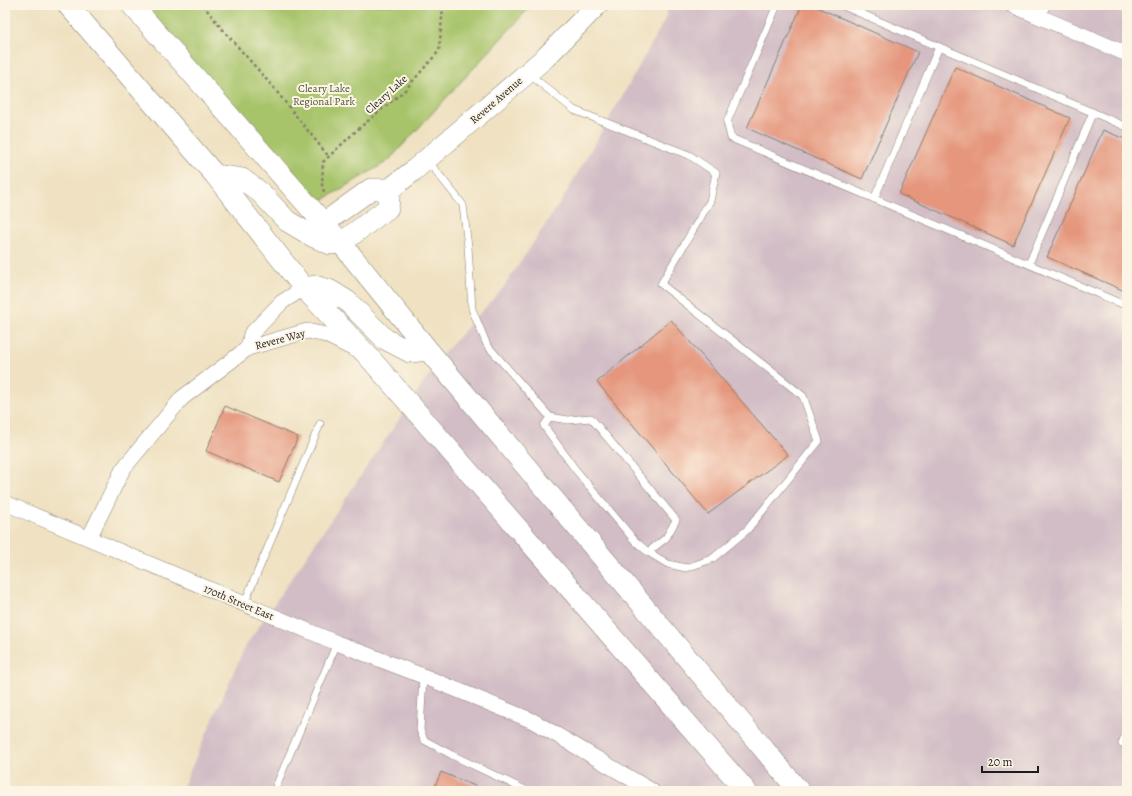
<svg xmlns="http://www.w3.org/2000/svg" width="1132" height="796" font-family="Alegreya,serif">
	<style>
		.industrial { fill: #d2bdc6 }
		.green { fill: #a7c46b; stroke: #627044 }
		.building { fill: #e5967d }
		.lines { fill: none; stroke-linecap: round; stroke-linejoin: round }
		.lane-casing { stroke: #867e6e; stroke-width: 8 }
		.street-casing { stroke: #867e6e; stroke-width: 16 }
		.secondary-casing { stroke: #867e6e; stroke-width: 22 }
		.path { stroke: #867e6e; stroke-width: 2.5; stroke-dasharray: 3 3; stroke-linecap: butt }
		.lane { stroke: #fff; stroke-width: 7 }
		.street { stroke: #fff; stroke-width: 15 }
		.secondary { stroke: #fff; stroke-width: 21 }
		.labels { text-anchor: middle; stroke-width: 4; stroke-linejoin: round; paint-order: stroke }
		.park-label { font-size: 11px; fill: #4d5738; stroke: #fcf5e5 }
		.street-label { font-size: 11px; fill: #1c1c1c; stroke: #fcf5e5 }
	</style>
	<rect width="100%" height="100%" fill="#fcf5e5"/>
	<filter id="ink" filterUnits="userSpaceOnUse"><feTurbulence type="fractalNoise" baseFrequency=".025" numOctaves="2"/><feDisplacementMap in="SourceGraphic" scale="8" xChannelSelector="R" yChannelSelector="G"/><feConvolveMatrix kernelMatrix="1 2 1 2 8 2 1 2 1" color-interpolation-filters="sRGB"/></filter>
	<filter id="wash" filterUnits="userSpaceOnUse"><feTurbulence type="fractalNoise" baseFrequency=".012" numOctaves="4" result="noise"/><feDisplacementMap in="SourceGraphic" scale="16" xChannelSelector="R" yChannelSelector="G"/><feGaussianBlur stdDeviation="0.9" result="paint"/><feColorMatrix in="noise" values="0 0 0 0 0 0 0 0 0 0 0 0 0 0 0 0 0 1.4 0 .05"/><feComposite in="paint" operator="in"/></filter>
	<g filter="url(#wash)">
		<rect width="100%" height="100%" fill="#efe1c1"/>
		<path class="industrial" d="M 669,5 L 1127,5 L 1127,791 L 181,791 L 245,647 L 444,353 L 503,288 L 562,200 L 628,86 L 664,21 Z"/>
		<path class="green" d="M 128,5 L 532,5 L 388,161 L 306,210 Z"/>
		<g id="blocks">
			<path class="building" d="M 802,5 L 812,5 L 918,52 L 862,179 L 747,128 Z
				M 955,67 L 1070,118 L 1013,245 L 899,194 Z
				M 1103,130 L 1127,140 L 1127,292 L 1047,257 Z
				M 671,320 L 788,455 L 708,514 L 597,382 Z
				M 225,406 L 298,437 L 279,482 L 206,451 Z
				M 441,772 L 487,791 L 433,791 Z"/>
		</g>
	</g>
	<g filter="url(#ink)">
		<use href="#blocks" fill-opacity="0" stroke="#867e6e" stroke-width="1"/>
		<g class="lines">
			<g class="lane-casing">
				<path id="lane" d="M 777,5 L 727,122 L 731,138 L 1127,306
					M 841,5 L 1127,127
					M 1041,17 L 1047,5
					M 529,74 L 574,110 L 689,155 L 716,173 L 710,201 L 661,284 L 803,396 L 819,441 L 747,530 L 712,559 L 686,568 L 668,564 L 648,552
					M 428,161 L 463,205 L 468,247 L 472,309 L 487,345 L 550,417 L 568,420 L 591,418 L 676,520 L 666,538 L 648,552 L 635,541 L 575,469 L 544,426 L 550,417
					M 874,199 L 939,47
					M 1029,264 L 1093,112
					M 244,604 L 320,424
					M 423,676 L 420,730 L 424,740 L 452,755 L 527,791
					M 1127,731 L 1122,743 L 1127,745
					M 274,791 L 337,643"/>
			</g>
			<g class="street-casing">
				<path id="street" d="M 1012,5 L 1127,54
					M 248,348 L 251,334 L 282,302 L 304,288
					M 5,503 L 337,643 L 423,676 L 533,721 L 652,791
					M 89,538 L 123,469 L 182,398 L 248,348 L 307,331 L 326,335 L 358,351"/>
			</g>
			<g class="secondary-casing">
				<path id="secondary" d="M 68,5 L 215,175 L 304,288 L 368,356 L 746,791
					M 132,5 L 341,243 L 428,350 L 799,791
					M 215,175 L 242,179 L 261,193 L 287,221 L 314,237 L 330,244 L 341,243
					M 324,223 L 371,189 L 390,189 L 413,171 L 546,57 L 597,5
					M 341,243 L 388,208 L 390,189
					M 304,288 L 315,286 L 329,290 L 347,301 L 385,339 L 410,352 L 428,350"/>
			</g>
			<path class="path" d="M 203,5 L 218,24 L 273,87 L 329,157
				M 324,192 L 322,185 L 323,162 L 357,130 L 405,90 L 439,51 L 443,7 L 442,5"/>
			<use href="#lane" class="lane"/>
			<use href="#street" class="street"/>
			<use href="#secondary" class="secondary"/>
		</g>
	</g>
	<g class="labels">
		<g class="park-label">
			<text x="324" y="92">Cleary Lake<tspan x="324" dy="13">Regional Park</tspan></text>
		</g>
		<g class="street-label">
			<text transform="translate(386 94) rotate(-42)" y="4">Cleary Lake</text>
			<text transform="translate(496 100) rotate(-41)" y="4">Revere Avenue</text>
			<text transform="translate(280 339) rotate(-15)" y="4">Revere Way</text>
			<text transform="translate(239 602) rotate(23)" y="4">170th Street East</text>
		</g>
	</g>
	<rect width="1132" height="796" fill="none" stroke="#fcf5e5" stroke-width="20"/>
	<path d="M982 766v6h56v-6" fill="none" stroke="#1c1c1c" stroke-width="2"/>
	<text x="988" y="766" font-size="12" fill="#1c1c1c" stroke="#fcf5e5" stroke-width="3" paint-order="stroke">20 m</text>
</svg>
